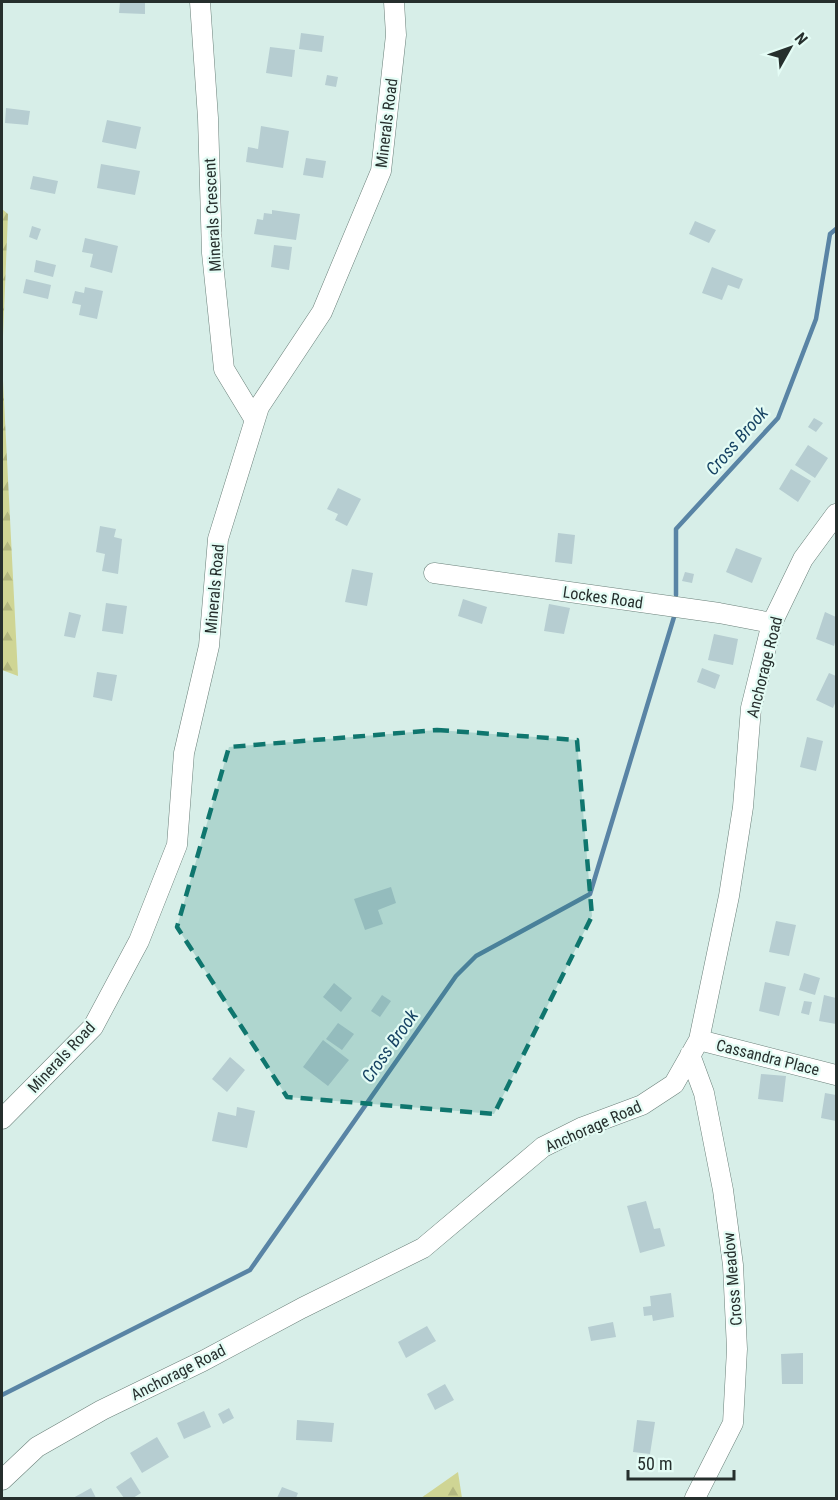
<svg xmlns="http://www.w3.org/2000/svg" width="838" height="1500" font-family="'Roboto Condensed',sans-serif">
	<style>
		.forest { fill: url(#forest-firs) }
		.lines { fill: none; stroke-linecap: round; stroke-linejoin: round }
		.stream { stroke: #5984a5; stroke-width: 4.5 }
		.building { fill: #b6cdd1 }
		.minor-casing { stroke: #6b807a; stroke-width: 21 }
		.minor { stroke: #fff; stroke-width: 20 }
		.marked { fill: #0f766e; fill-opacity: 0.2; stroke: #0f766e; stroke-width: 4.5; stroke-dasharray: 12 8; stroke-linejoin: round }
		.labels { text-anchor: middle; stroke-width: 4.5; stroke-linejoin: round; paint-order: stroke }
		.street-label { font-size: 16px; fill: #262f2d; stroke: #e4fcf5 }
		.water-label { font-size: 18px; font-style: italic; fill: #184464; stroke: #e4fcf5 }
	</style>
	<defs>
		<pattern id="forest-firs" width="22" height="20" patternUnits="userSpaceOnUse" patternTransform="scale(1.5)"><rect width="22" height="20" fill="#cfd594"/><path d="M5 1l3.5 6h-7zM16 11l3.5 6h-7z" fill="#b2b780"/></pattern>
	</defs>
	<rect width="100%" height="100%" fill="#d7eee8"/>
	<path class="forest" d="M 2,209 L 8,214 L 2,361 L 18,676 L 2,670 Z
		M 458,1472 L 462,1498 L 421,1498 Z"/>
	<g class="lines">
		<path class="stream" d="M 676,595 L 676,529 L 778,418 L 816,319 L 830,234 L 836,229
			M 2,1395 L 250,1270 L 456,976 L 476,956 L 590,894 L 674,617"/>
	</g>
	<path class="building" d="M 120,2 L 145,2 L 145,14 L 119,13 Z
		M 301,33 L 324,36 L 322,52 L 299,49 Z
		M 270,47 L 295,50 L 292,77 L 266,73 Z
		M 327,75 L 338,77 L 336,87 L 325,85 Z
		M 6,108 L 30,111 L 28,125 L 5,123 Z
		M 107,120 L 141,127 L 136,149 L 102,142 Z
		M 261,126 L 289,131 L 283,168 L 246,162 L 248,147 L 258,149 Z
		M 306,158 L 326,161 L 323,178 L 303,175 Z
		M 101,164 L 140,171 L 135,195 L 97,188 Z
		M 33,176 L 58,181 L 55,194 L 30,189 Z
		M 272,210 L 300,214 L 296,240 L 254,234 L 257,219 L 263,220 L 264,213 L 272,214 Z
		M 695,221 L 716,230 L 709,243 L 689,234 Z
		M 32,226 L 41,229 L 37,240 L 29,237 Z
		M 85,238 L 118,246 L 112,273 L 90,267 L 93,254 L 82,252 Z
		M 274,245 L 292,247 L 289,270 L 271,267 Z
		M 36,260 L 56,265 L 53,277 L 34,272 Z
		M 712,267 L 743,279 L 739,289 L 728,285 L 722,300 L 702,293 Z
		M 26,279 L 51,285 L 48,299 L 23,293 Z
		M 85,287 L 103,291 L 97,319 L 79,315 L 81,305 L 72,303 L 75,291 L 84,293 Z
		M 814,418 L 823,423 L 816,432 L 808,427 Z
		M 808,445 L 828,458 L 815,478 L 795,465 Z
		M 791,469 L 811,481 L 798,502 L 779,489 Z
		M 338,488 L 361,499 L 347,526 L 335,520 L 338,514 L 327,509 Z
		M 100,526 L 116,529 L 114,537 L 122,539 L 118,574 L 102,571 L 105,554 L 96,552 Z
		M 558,533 L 575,535 L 572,564 L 555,562 Z
		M 736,548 L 762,558 L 752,583 L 726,572 Z
		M 352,569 L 373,573 L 367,606 L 345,602 Z
		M 685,572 L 694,574 L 692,583 L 682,581 Z
		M 463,599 L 487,607 L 482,624 L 458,616 Z
		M 106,603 L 127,606 L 123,634 L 102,631 Z
		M 549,604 L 570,608 L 564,634 L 544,631 Z
		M 69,612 L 81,615 L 75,638 L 64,636 Z
		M 825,612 L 836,617 L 836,639 L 834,646 L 816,639 Z
		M 714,634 L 738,639 L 733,665 L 708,660 Z
		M 702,668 L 720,675 L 715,689 L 697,682 Z
		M 97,672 L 117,675 L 112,701 L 93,697 Z
		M 829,673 L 836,676 L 836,701 L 833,708 L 816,700 Z
		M 807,737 L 823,741 L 816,771 L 800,767 Z
		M 391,887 L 396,903 L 378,910 L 383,924 L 365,930 L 354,899 Z
		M 776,921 L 796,925 L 789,956 L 769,952 Z
		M 804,973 L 820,978 L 815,995 L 799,990 Z
		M 765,982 L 786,987 L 779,1016 L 759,1011 Z
		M 334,983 L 352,998 L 341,1012 L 323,997 Z
		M 382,995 L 391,1001 L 380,1017 L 371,1011 Z
		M 824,995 L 836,998 L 836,1024 L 819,1021 Z
		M 804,1001 L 812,1002 L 809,1015 L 801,1013 Z
		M 338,1023 L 354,1034 L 342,1050 L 326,1039 Z
		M 323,1040 L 349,1060 L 328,1086 L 303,1067 Z
		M 230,1057 L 245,1070 L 227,1092 L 212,1079 Z
		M 761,1074 L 786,1076 L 783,1102 L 758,1099 Z
		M 825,1093 L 836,1095 L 836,1121 L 821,1118 Z
		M 237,1107 L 255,1111 L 247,1148 L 212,1141 L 218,1112 L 236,1116 Z
		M 646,1201 L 654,1229 L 660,1228 L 665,1246 L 640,1253 L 627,1206 Z
		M 671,1293 L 674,1317 L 653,1321 L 652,1315 L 644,1316 L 643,1307 L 651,1306 L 650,1296 Z
		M 613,1322 L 616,1337 L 591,1341 L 588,1327 Z
		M 427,1326 L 436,1341 L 406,1358 L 398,1342 Z
		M 803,1353 L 803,1384 L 782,1384 L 781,1354 Z
		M 445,1384 L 454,1400 L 435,1410 L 427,1394 Z
		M 229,1408 L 234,1418 L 223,1424 L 218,1414 Z
		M 204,1411 L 211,1427 L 184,1439 L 177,1423 Z
		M 297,1420 L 334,1423 L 332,1442 L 296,1440 Z
		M 637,1420 L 655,1422 L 650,1454 L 633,1452 Z
		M 157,1437 L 169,1457 L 142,1473 L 130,1453 Z
		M 131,1477 L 141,1493 L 133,1498 L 124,1498 L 116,1487 Z
		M 282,1487 L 298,1493 L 296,1498 L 277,1498 Z
		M 91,1488 L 96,1498 L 73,1498 Z"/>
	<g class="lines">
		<g class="minor-casing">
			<path id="minor" d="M 200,2 L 208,118 L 212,253 L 224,369 L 255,420
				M 434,573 L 719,613 L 772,623
				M 699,1040 L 836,1075
				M 690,1055 L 704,1093 L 723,1190 L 733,1265 L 737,1349 L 733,1423 L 695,1498
				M 2,1119 L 93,1027 L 139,941 L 177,845 L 184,753 L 209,646 L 218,539 L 259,407 L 322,312 L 381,171 L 396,35 L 394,2
				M 2,1480 L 37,1447 L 102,1410 L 203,1361 L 302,1308 L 423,1248 L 543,1147 L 583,1127 L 642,1105 L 674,1084 L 699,1040 L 729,896 L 743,807 L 751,708 L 772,623 L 803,559 L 836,514"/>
		</g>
		<use href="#minor" class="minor"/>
	</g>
	<path class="marked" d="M 437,730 L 577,740 L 592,916 L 494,1114 L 287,1097 L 177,927 L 229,747 Z"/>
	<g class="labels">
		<g class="street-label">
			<text transform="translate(386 123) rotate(-83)" y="6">Minerals Road</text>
			<text transform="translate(212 215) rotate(-93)" y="6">Minerals Crescent</text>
			<text transform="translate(214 589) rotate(-85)" y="6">Minerals Road</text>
			<text transform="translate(603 597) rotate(8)" y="6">Lockes Road</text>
			<text transform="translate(764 667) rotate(-76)" y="6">Anchorage Road</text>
			<text transform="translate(61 1057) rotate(-47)" y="6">Minerals Road</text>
			<text transform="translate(768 1057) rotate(14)" y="6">Cassandra Place</text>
			<text transform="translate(593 1126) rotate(-24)" y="6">Anchorage Road</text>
			<text transform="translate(732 1279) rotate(-95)" y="6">Cross Meadow</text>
			<text transform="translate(178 1372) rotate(-27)" y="6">Anchorage Road</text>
		</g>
		<g class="water-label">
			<text transform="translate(737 441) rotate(-49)" y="6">Cross Brook</text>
			<text transform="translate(390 1046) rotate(-55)" y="6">Cross Brook</text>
		</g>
	</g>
	<rect width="838" height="1500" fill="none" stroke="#262f2d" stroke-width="6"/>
	<g transform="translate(790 48) rotate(50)" stroke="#e4fcf5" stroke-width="4.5" paint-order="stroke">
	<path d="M0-4.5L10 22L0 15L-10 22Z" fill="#262f2d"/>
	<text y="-9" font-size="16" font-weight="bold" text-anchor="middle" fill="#262f2d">N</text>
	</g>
	<path d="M628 1470v9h106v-9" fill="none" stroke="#262f2d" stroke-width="3"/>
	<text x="637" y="1470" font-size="18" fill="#262f2d" stroke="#e4fcf5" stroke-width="4.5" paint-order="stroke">50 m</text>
</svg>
